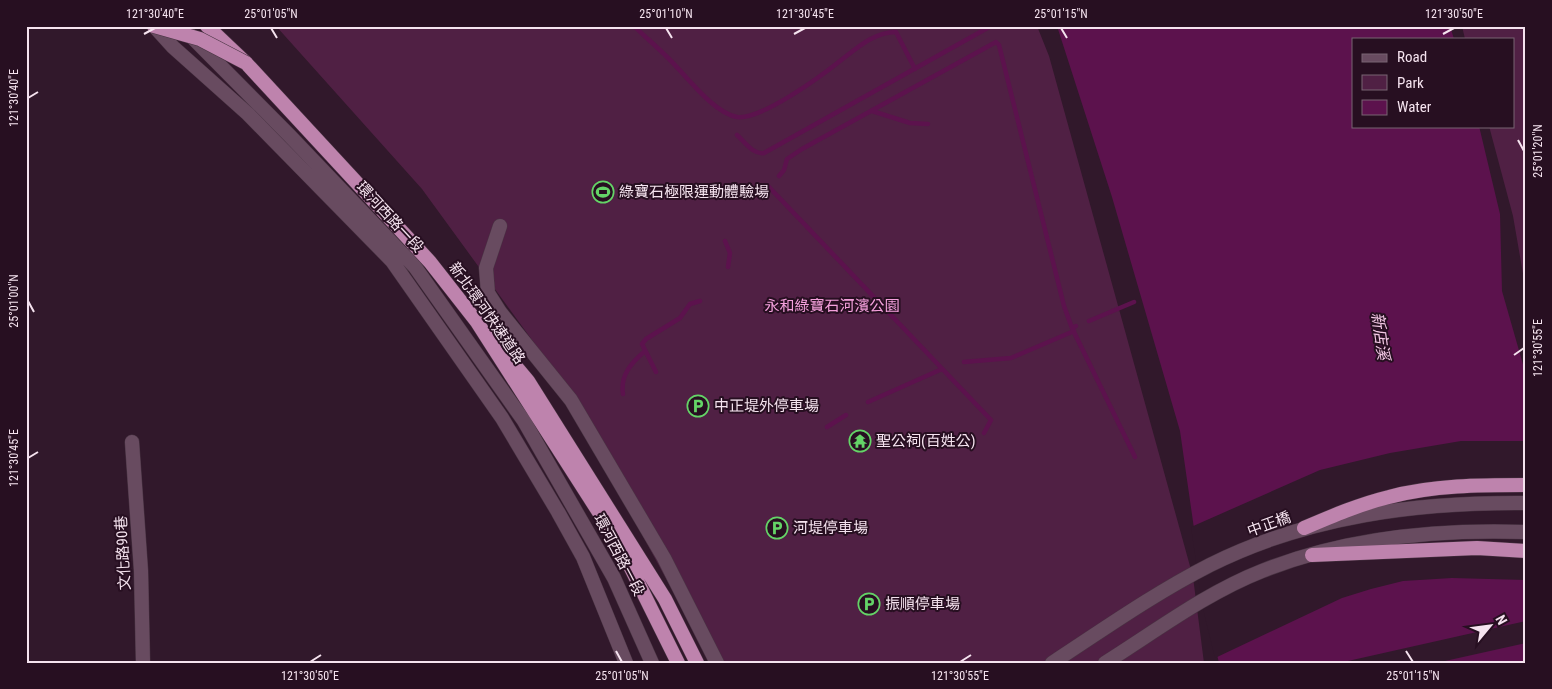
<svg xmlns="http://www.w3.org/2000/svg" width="1552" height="689" font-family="'Roboto Condensed','Noto Sans TC',sans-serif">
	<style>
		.green { fill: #502044 }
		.water { fill: #5c124d }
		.pier { fill: #31182b }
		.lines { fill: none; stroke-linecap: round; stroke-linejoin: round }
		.stream { stroke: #5c124d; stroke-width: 4.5 }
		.minor-casing { stroke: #493443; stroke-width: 15 }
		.secondary-casing { stroke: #493443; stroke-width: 15 }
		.trunk-casing { stroke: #493443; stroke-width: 15 }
		.minor { stroke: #684b60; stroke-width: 14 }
		.secondary { stroke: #684b60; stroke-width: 14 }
		.trunk { stroke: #be83ad; stroke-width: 14 }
		.trunk-bridge-casing { stroke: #493443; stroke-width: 15; stroke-linecap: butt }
		.trunk-bridge { stroke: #be83ad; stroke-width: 14 }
		.ticks { fill: none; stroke: #f5e3ef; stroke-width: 2 }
		.labels { text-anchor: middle; stroke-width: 4; stroke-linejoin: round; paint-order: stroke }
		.poi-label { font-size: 15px; fill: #f5e3ef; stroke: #270f21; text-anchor: start }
		.street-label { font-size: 15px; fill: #f5e3ef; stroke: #270f21 }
		.park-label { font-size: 15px; fill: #f5a1dd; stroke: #270f21 }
		.water-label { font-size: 16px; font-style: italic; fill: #f4c9e6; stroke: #270f21 }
		.neatline { fill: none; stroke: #f5e3ef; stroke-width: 2 }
		.ticks-label { font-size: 12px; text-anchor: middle; fill: #f5e3ef }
	</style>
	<rect width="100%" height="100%" fill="#31182b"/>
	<path class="green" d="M 276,26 L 1037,26 L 1049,56 L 1193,577 L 1204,663 L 712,663 L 548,362 L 422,189 Z
		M 1462,26 L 1526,26 L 1526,291 L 1513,216 L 1489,126 L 1513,126 L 1513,39 L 1465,39 Z"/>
	<path class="water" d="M 1057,26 L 1450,26 L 1454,39 L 1353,39 L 1353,126 L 1479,126 L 1500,214 L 1502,291 L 1526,375 L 1526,663 L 1219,663 L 1205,605 L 1180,431 L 1112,197 Z"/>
	<path class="pier" d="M 1461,441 L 1526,441 L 1526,580 L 1452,578 L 1403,581 L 1371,589 L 1342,598 L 1215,658 L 1202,605 L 1191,527 L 1320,470 L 1390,453 Z
		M 1526,621 L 1526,643 L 1436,663 L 1339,663 Z"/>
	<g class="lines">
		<path class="stream" d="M 634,26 C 644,36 655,45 665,55 C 683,71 712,113 737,117 C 761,120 820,77 840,61 C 857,48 874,32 896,32 L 915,69
			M 872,111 L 910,123 L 928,124
			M 737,135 C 745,142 753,155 764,153 L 991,26
			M 779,176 L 784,170 L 787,159 L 802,149 L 996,42 L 999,45 L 1064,306 L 1072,328
			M 768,186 L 991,420 L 984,433
			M 725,241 L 730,253 L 728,267
			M 1089,321 L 1134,302
			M 1076,326 L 1072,328 L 1135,457
			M 964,362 L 1011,358 L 1074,331
			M 656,372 L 642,344 L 646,339 L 680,318 L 690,304 L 700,301
			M 623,394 C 620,376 631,363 644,352
			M 868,402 L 942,369
			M 827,427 L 846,415"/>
		<g class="minor-casing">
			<path id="minor" d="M 132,442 L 141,571 L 143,663"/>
		</g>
		<g class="secondary-casing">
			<path id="secondary" d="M 154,26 L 173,47 L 248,114 L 392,261 L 502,418 L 558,512 L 583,557 L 626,663
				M 181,26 L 290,136 L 415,267 L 524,421 L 614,578 L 652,663
				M 500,226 L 486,268 L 488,293 L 500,312 L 571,400 L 664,558 L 717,663
				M 1052,663 C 1104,629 1155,593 1210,565 C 1308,516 1417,502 1526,503
				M 1105,663 C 1156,631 1206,593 1262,571 C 1344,538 1438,529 1526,532"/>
		</g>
		<g class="trunk-casing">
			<path id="trunk" d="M 207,26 L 246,63 L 430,262 L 477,322 L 618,542 L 678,663
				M 507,356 L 528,381 L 665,599 L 697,663
				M 1304,528 C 1332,516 1360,504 1389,497 C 1433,485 1481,485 1526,485
				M 1312,555 L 1477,548 L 1526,551"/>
		</g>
		<use href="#minor" class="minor"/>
		<use href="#secondary" class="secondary"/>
		<use href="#trunk" class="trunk"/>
		<g class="trunk-bridge-casing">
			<path id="trunk-bridge" d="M 154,26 L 200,39 L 246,63"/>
		</g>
		<use href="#trunk-bridge" class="trunk-bridge"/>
	</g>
	<path class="ticks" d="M 271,28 L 277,38M 666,28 L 672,38M 1061,28 L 1067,38M 144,34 L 155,28M 794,34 L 805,28M 1443,34 L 1454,28M 28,98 L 38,92M 1518,140 L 1524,151M 28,301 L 34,312M 1514,355 L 1524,348M 28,458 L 38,452M 616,651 L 622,662M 1406,651 L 1413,662M 310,662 L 321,655M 960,662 L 971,655"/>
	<defs>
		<g id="stadium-ring" transform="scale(1.125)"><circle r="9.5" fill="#270f21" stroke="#64d467" stroke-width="1.5"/><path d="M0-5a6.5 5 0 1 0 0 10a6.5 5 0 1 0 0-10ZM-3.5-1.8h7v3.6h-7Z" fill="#64d467"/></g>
		<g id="parking-ring" transform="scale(1.125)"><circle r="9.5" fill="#270f21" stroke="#64d467" stroke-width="1.5"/><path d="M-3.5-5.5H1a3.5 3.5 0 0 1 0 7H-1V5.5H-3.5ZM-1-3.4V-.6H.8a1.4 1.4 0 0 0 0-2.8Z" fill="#64d467"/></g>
		<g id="temple-ring" transform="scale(1.125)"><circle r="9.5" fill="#270f21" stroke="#64d467" stroke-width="1.5"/><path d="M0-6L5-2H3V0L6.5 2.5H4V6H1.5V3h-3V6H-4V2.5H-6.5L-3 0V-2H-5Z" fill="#64d467"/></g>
	</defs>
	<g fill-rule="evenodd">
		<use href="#stadium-ring" x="603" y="192"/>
		<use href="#parking-ring" x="698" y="406"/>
		<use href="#temple-ring" x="860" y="441"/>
		<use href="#parking-ring" x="777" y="528"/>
		<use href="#parking-ring" x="869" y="604"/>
	</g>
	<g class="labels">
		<g class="poi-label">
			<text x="619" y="197">綠寶石極限運動體驗場</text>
			<text x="714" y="411">中正堤外停車場</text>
			<text x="876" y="446">聖公祠(百姓公)</text>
			<text x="793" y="533">河堤停車場</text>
			<text x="885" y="609">振順停車場</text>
		</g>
		<g class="street-label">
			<text transform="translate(390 217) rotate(47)" y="5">環河西路一段</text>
			<text transform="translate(487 313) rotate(55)" y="5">新北環河快速道路</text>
			<text transform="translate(1269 524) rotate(-20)" y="5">中正橋</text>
			<text transform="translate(123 553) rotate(-93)" y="5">文化路90巷</text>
			<text transform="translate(619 555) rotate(62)" y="5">環河西路一段</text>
		</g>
		<g class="park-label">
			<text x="832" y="311">永和綠寶石河濱公園</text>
		</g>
		<g class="water-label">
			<text transform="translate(1381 336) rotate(82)" y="6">新店溪</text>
		</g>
	</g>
	<rect width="1552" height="689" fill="none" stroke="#270f21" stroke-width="55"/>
	<rect x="1352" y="38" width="162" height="90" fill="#270f21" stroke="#796473"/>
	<rect x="1362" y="54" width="25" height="8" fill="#684b60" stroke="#796473"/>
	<text x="1397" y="62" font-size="15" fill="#f5e3ef">Road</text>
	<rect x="1362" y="75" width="25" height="15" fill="#502044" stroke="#796473"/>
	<text x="1397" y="88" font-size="15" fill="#f5e3ef">Park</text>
	<rect x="1362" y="100" width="25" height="15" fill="#5c124d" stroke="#796473"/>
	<text x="1397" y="112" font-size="15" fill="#f5e3ef">Water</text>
	<g transform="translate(1490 626) rotate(61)" stroke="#270f21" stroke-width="4" paint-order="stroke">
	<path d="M0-4L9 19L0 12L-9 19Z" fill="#f5e3ef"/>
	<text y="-8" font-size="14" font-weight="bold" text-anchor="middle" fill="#f5e3ef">N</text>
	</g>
	<rect x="28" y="28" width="1496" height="634" class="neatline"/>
	<g class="ticks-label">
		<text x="155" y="18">121°30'40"E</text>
		<text x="271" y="18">25°01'05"N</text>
		<text x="666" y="18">25°01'10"N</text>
		<text x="805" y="18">121°30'45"E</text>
		<text x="1061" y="18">25°01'15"N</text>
		<text x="1454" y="18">121°30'50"E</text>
		<text transform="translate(14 98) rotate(-90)" y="4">121°30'40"E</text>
		<text transform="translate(1538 151) rotate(-90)" y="4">25°01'20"N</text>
		<text transform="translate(14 301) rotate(-90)" y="4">25°01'00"N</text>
		<text transform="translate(1538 348) rotate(-90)" y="4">121°30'55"E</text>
		<text transform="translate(14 458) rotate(-90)" y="4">121°30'45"E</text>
		<text x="310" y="680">121°30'50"E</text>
		<text x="622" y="680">25°01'05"N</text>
		<text x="960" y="680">121°30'55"E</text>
		<text x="1413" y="680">25°01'15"N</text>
	</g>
</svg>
